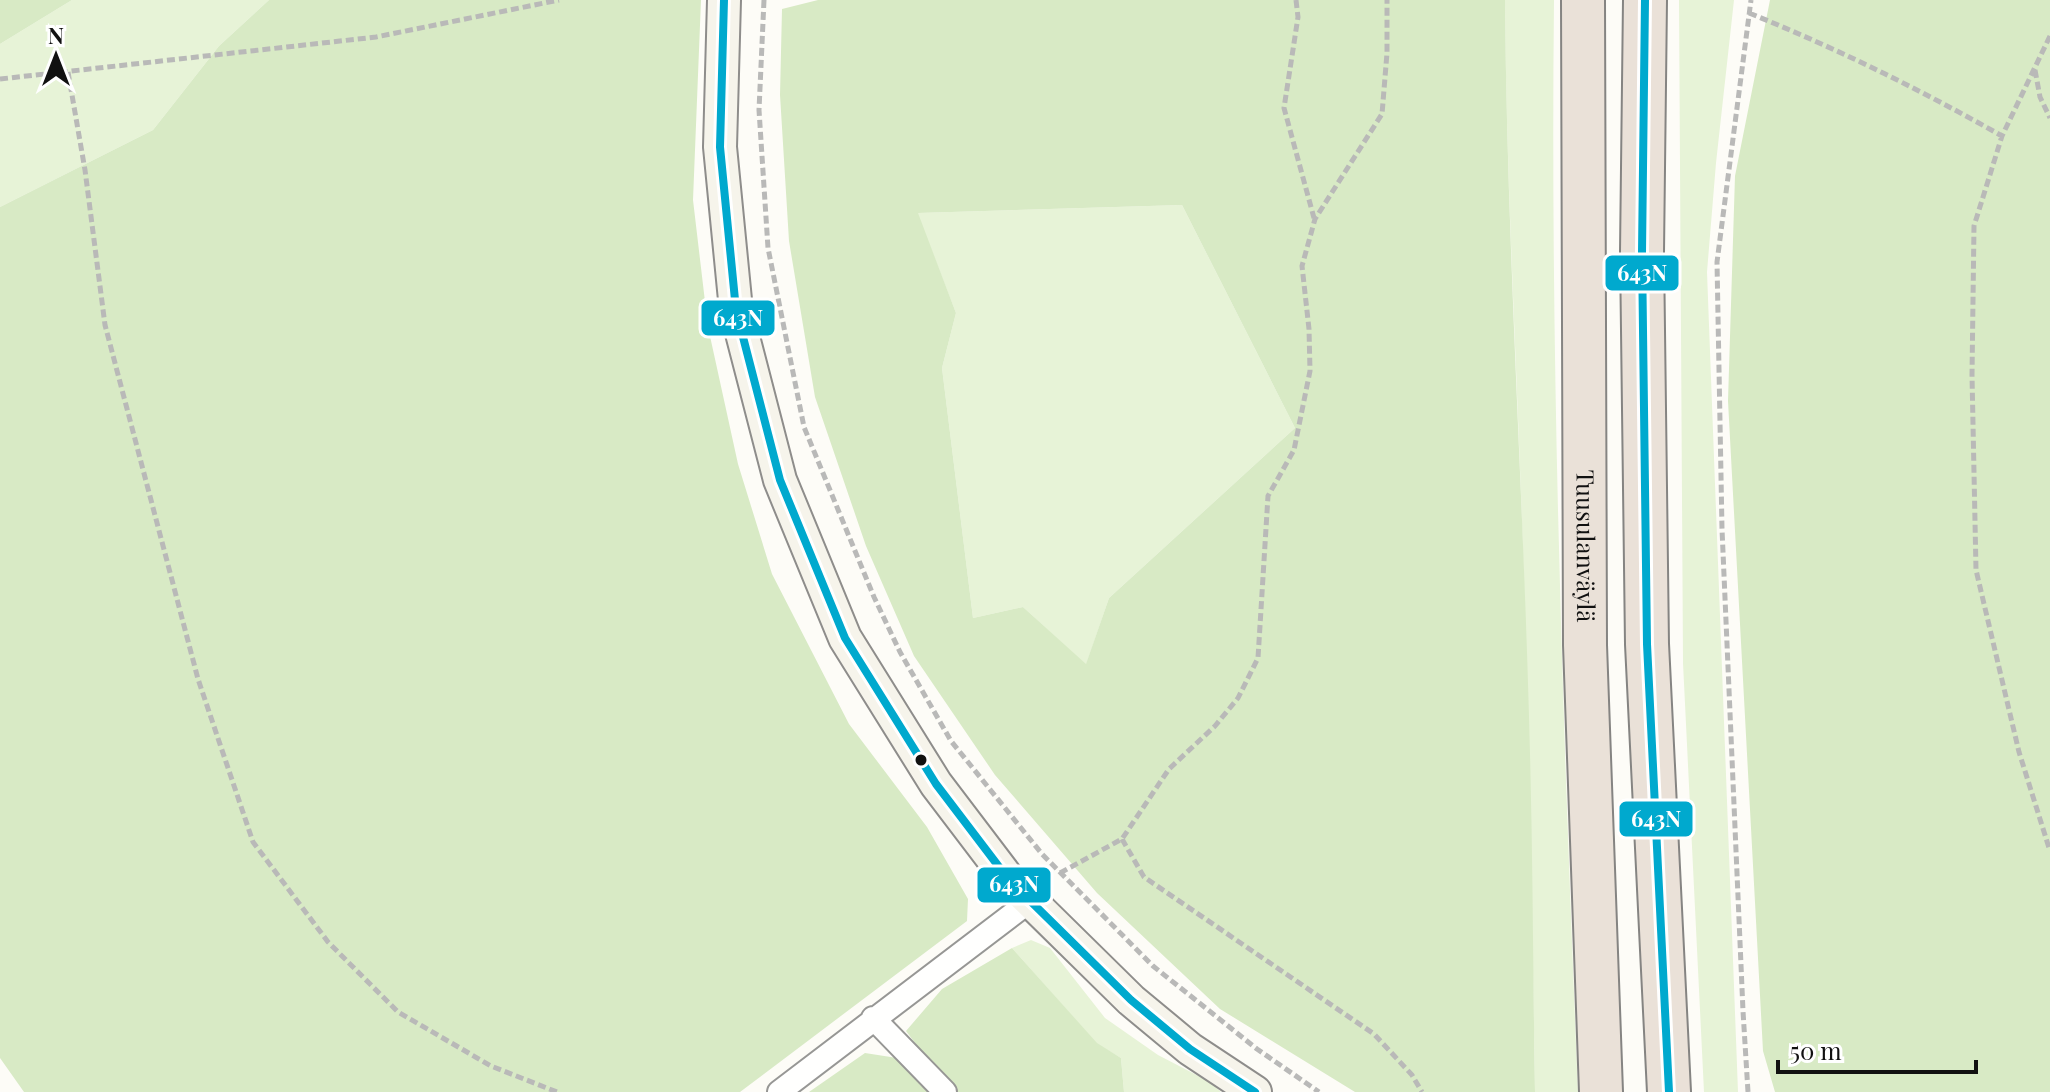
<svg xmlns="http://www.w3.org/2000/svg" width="2050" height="1092" font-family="'Playfair Display',serif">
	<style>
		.green { fill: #e7f3d7 }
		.forest { fill: #d8eac5; fill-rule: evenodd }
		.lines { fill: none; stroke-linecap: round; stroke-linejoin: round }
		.minor-casing { stroke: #979795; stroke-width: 26 }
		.secondary-casing { stroke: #8e8d8b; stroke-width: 36 }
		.motorway-casing { stroke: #858482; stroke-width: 46 }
		.path { stroke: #b9b9b8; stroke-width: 5; stroke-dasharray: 8 4; stroke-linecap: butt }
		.minor { stroke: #fffffe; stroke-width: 22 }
		.secondary { stroke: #f6f4eb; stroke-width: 32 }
		.motorway { stroke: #eae1d8; stroke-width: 42 }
		.bus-1-casing { stroke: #fff; stroke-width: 14 }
		.bus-1 { stroke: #00a9ce; stroke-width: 8 }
		.bus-dot { fill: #111; stroke: #fff; stroke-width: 3 }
		.labels { text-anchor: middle; stroke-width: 8; stroke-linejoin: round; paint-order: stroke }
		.street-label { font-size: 24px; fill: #111; stroke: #fff }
		.line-badge { stroke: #fff; stroke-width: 3 }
		.badge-label { font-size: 22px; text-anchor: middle; font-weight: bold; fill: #fff }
	</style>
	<rect width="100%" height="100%" fill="#fdfcf7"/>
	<path class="green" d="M 72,0 L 269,0 L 219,46 L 153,130 L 0,207 L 0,44 Z
		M 1505,0 L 1554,0 C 1550,364 1563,728 1578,1092 L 1535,1092 C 1532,893 1528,694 1521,495 C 1515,330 1506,165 1505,0 Z
		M 1679,0 L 1734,0 L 1716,163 L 1707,272 L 1738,1092 L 1704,1092 L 1683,663 Z
		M 1182,205 L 1295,428 L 1109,598 L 1086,665 L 1023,607 L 973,618 L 942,368 L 956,313 L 917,213 Z
		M 1031,940 L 1050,948 L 1105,1018 L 1158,1055 L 1210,1082 L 1221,1092 L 1124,1092 L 1121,1058 L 1097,1044 L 1012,948 Z"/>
	<path class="forest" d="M 0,0 L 72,0 L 0,44 Z
		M 269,0 L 701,0 L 693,200 L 708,327 L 738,464 L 772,574 L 849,724 L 927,827 L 968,899 L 967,921 L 740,1092 L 24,1092 L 0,1058 L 0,207 L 153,130 L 219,46 Z
		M 818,0 L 1505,0 C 1507,251 1524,503 1530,754 C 1533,867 1533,979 1535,1092 L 1355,1092 L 1220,1009 L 1097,893 L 995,775 L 914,656 L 866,546 L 815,397 L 789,241 L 780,95 L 782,9 ZM 1182,205 L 1295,428 L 1109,598 L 1086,664 L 1023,607 L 973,618 L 942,368 L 956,313 L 918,213 Z
		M 1770,0 L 2050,0 L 2050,1092 L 1775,1092 L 1763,1051 L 1728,401 L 1735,176 Z
		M 1012,948 L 1097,1043 L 1121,1058 L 1124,1092 L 954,1092 L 949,1088 L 906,1031 L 942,989 Z
		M 865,1053 L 897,1058 L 935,1092 L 809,1092 Z"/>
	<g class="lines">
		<g class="minor-casing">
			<path id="minor" d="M 873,1018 L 945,1092
				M 779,1092 L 1030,901"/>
		</g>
		<g class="secondary-casing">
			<path id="secondary" d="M 724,0 L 720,147 L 736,310 L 780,480 L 845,638 L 936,784 L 1009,880 L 1131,1000 L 1190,1049 L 1255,1092"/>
		</g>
		<g class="motorway-casing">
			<g id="motorway">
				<path id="s1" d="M 1583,0 L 1585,645 L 1601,1092"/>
				<path d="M 1645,0 L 1642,252 L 1647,644 L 1669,1092"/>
			</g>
		</g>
		<path class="path" d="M 764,0 L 759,110 L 768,248 L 804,427 L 874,597 L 900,652 L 951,741 L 1042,854 L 1153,966 L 1257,1049 L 1319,1092
			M 1296,0 L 1298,17 L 1284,108 L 1314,218
			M 1749,13 C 1838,49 1919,89 2002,136
			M 2050,36 L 2002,136 L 1974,226 L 1972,375 L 1976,570 L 2019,752 L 2050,851
			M 2035,70 L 2040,97 L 2050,118
			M 68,72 L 85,170 L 105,325 L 198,679 L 253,842 L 328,942 L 398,1012 L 491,1066 L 557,1092
			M 0,79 L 376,37 L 559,0
			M 1122,839 L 1144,877 L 1374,1034 L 1412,1075 L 1422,1092
			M 1060,873 L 1122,839 L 1169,769 L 1215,726 L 1238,698 L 1258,658 L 1268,496 L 1294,450 L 1310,371 L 1309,329 L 1302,266 L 1315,219 L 1382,114 L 1387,53 L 1387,0
			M 1748,1092 L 1743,1011 L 1722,529 L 1717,262 L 1751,0"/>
		<use href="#minor" class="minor"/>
		<use href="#secondary" class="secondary"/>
		<use href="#motorway" class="motorway"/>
		<g class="bus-1-casing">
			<path id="bus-1" d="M 724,0 L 720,147 L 736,310 L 780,480 L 845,638 L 936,784 L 1009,880 L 1131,1000 L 1190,1049 L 1255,1092
				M 1645,0 L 1642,252 L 1647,644 L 1669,1092"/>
		</g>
		<use href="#bus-1" class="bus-1"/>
	</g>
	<circle class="bus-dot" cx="921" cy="760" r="7"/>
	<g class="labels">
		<g class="street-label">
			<text dy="8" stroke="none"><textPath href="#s1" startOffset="546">Tuusulanväylä</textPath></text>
		</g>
	</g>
	<g class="line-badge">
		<rect x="1604" y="254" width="76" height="38" rx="8" fill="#00a9ce"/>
		<rect x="700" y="299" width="76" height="38" rx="8" fill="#00a9ce"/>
		<rect x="1618" y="800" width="76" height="38" rx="8" fill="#00a9ce"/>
		<rect x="976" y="866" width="76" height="38" rx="8" fill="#00a9ce"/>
	</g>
	<g class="badge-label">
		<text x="1642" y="281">643N</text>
		<text x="738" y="326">643N</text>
		<text x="1656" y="827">643N</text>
		<text x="1014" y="892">643N</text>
	</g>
	<g transform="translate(56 56)" stroke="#ffffff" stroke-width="6" paint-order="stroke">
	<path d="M0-6L14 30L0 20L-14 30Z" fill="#111111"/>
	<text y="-12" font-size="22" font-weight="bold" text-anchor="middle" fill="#111111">N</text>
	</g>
	<path d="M1778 1060v12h198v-12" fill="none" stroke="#111111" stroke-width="4"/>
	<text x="1790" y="1060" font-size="24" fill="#111111" stroke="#ffffff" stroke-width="6" paint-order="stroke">50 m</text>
</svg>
